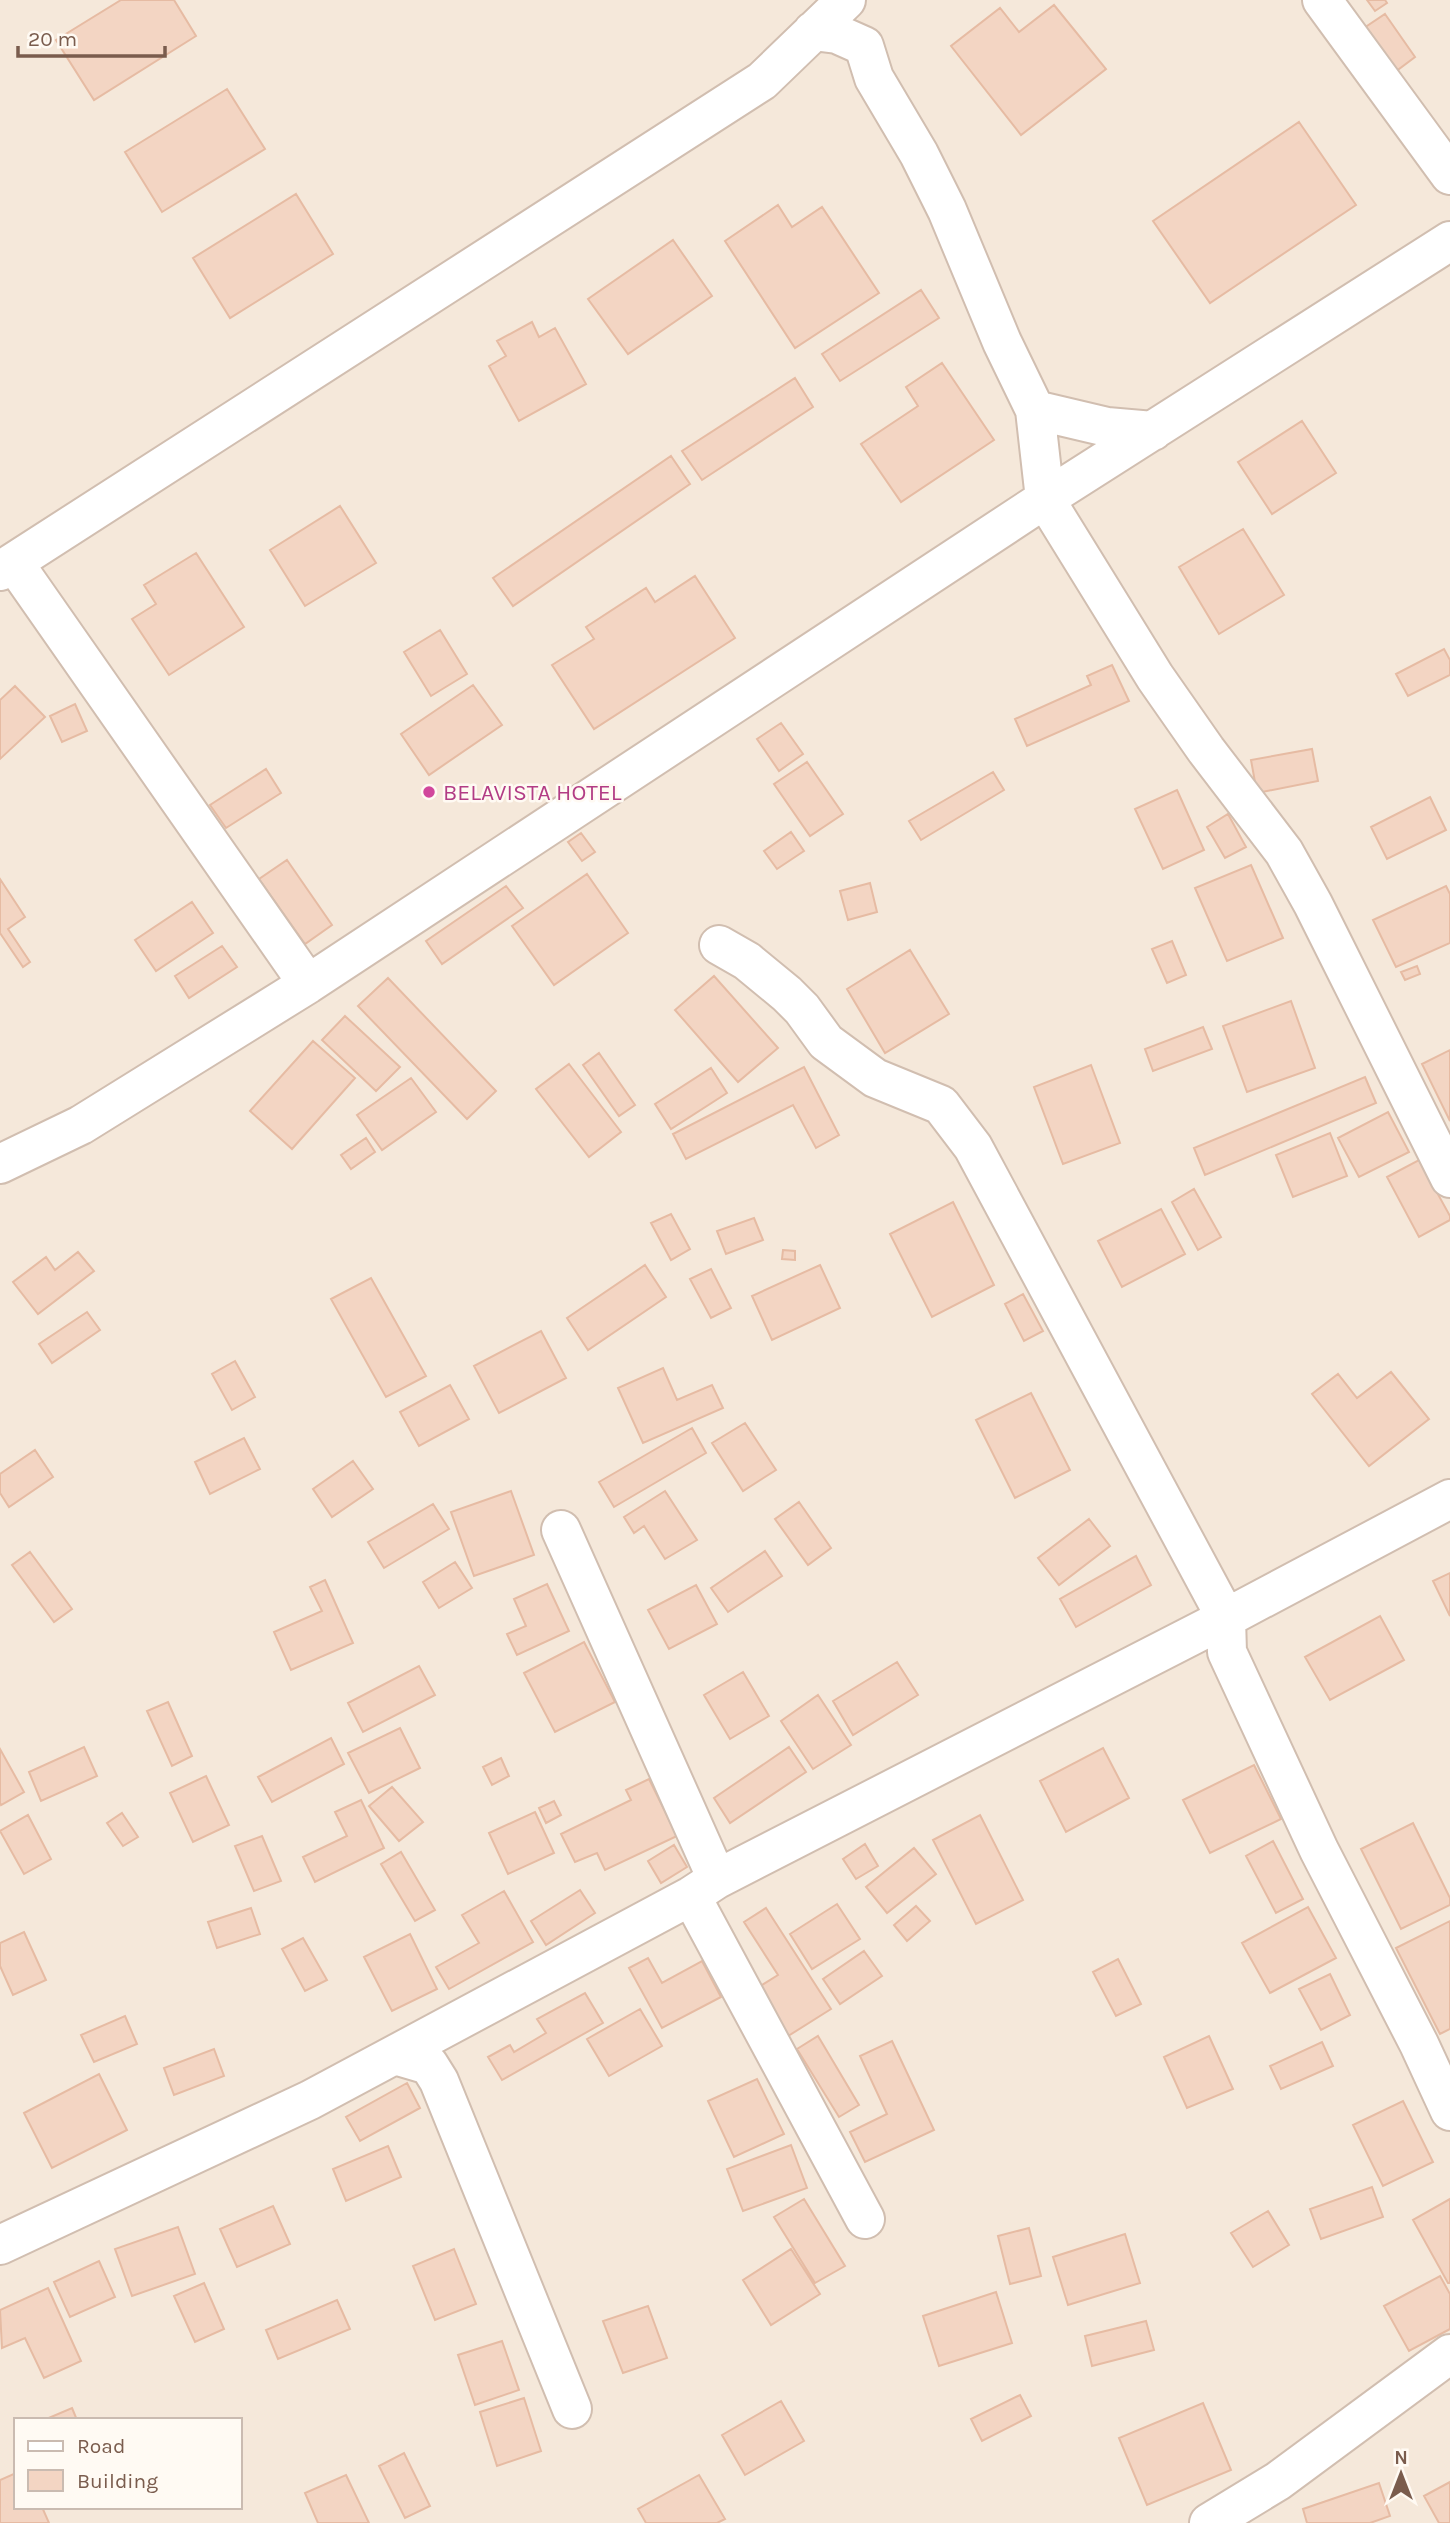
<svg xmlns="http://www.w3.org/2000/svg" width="1450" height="2523" font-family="Karla,sans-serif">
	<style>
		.residential { fill: #f5e8da; fill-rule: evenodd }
		.building { fill: #f3d5c3; stroke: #e6bba3; stroke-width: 2 }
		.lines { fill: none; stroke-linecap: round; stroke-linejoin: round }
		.minor-casing { stroke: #d1beb0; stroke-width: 42 }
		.minor { stroke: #fff; stroke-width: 38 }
		.hotel-dot { fill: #d1479c; stroke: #fffaf3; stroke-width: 2.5 }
		.labels { text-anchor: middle; stroke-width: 5; stroke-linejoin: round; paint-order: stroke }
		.hotel-label { font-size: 23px; fill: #b23c85; stroke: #fffaf3; text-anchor: start }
	</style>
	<rect width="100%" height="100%" fill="#fdf6ec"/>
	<path class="residential" d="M 0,0 L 1450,0 L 1450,2523 L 0,2523 ZM 16,2420 L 240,2420 L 240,2507 L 16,2507 Z"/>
	<path class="building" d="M 121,0 L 174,0 L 196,36 L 94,100 L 56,40 Z
		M 1367,0 L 1385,0 L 1387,3 L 1375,11 Z
		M 1054,5 L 1106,69 L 1021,135 L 951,46 L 1000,8 L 1019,32 Z
		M 1385,14 L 1415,57 L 1395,72 L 1364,28 Z
		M 227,89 L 265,149 L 162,212 L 125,152 Z
		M 1299,122 L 1356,205 L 1210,303 L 1153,221 Z
		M 296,194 L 333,254 L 230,318 L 193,258 Z
		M 778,205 L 792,227 L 822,207 L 879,293 L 795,348 L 725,241 Z
		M 673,240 L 712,296 L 628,354 L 588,299 Z
		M 921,290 L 939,318 L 840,381 L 822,354 Z
		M 532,322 L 539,337 L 555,328 L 586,384 L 519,421 L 489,366 L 506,356 L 497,341 Z
		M 942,363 L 994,440 L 901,502 L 861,444 L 918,406 L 906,387 Z
		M 795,378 L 813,407 L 702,480 L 682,451 Z
		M 1302,421 L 1336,473 L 1272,514 L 1238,462 Z
		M 671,456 L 690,484 L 513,606 L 493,578 Z
		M 340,506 L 376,563 L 305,606 L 270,550 Z
		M 1243,529 L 1284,595 L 1219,634 L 1179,567 Z
		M 196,553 L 244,627 L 169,675 L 132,619 L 156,604 L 144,585 Z
		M 695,576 L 735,638 L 594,729 L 552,665 L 594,639 L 586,627 L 646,588 L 655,602 Z
		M 440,630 L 467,674 L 431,696 L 404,652 Z
		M 1444,649 L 1450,660 L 1450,675 L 1408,696 L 1396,674 Z
		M 1112,665 L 1129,701 L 1027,746 L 1015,719 L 1091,685 L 1087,676 Z
		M 473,685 L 502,725 L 429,775 L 401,734 Z
		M 15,686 L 45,717 L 0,759 L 0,700 Z
		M 75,704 L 87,731 L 62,742 L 50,716 Z
		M 781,723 L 803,754 L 779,771 L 757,739 Z
		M 1312,749 L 1318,781 L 1257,793 L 1251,760 Z
		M 807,762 L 843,814 L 810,836 L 774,784 Z
		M 266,769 L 281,793 L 226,828 L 210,805 Z
		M 993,772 L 1004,790 L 921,840 L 909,821 Z
		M 1177,790 L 1204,850 L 1163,869 L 1135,809 Z
		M 1430,797 L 1446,830 L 1387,859 L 1371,827 Z
		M 1228,814 L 1246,847 L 1225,858 L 1207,827 Z
		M 791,832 L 804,851 L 777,869 L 764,851 Z
		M 581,833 L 595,852 L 582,861 L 568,842 Z
		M 287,860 L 332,925 L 305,944 L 259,879 Z
		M 1251,865 L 1283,938 L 1227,961 L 1195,888 Z
		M 587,874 L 628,933 L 554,985 L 512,926 Z
		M 0,879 L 25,917 L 8,929 L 30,962 L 23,967 L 0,933 Z
		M 870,883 L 877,912 L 848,920 L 840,891 Z
		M 506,886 L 523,908 L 442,964 L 426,941 Z
		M 1446,886 L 1450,894 L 1450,943 L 1396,967 L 1373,920 Z
		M 192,902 L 213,933 L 156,971 L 135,940 Z
		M 1172,941 L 1186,975 L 1167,983 L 1152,949 Z
		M 222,946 L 237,967 L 189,998 L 175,976 Z
		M 910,950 L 949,1014 L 885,1053 L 847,989 Z
		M 1417,966 L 1420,974 L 1405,980 L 1401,972 Z
		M 714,976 L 778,1048 L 738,1082 L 675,1010 Z
		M 388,978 L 496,1091 L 467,1119 L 358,1006 Z
		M 1291,1001 L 1315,1068 L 1247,1092 L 1223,1026 Z
		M 345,1016 L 400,1067 L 376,1091 L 322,1040 Z
		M 1203,1027 L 1212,1049 L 1153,1071 L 1145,1049 Z
		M 313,1041 L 355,1078 L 292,1149 L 250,1111 Z
		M 1450,1050 L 1450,1121 L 1422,1064 Z
		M 599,1053 L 635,1105 L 619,1116 L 583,1065 Z
		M 569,1064 L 621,1132 L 589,1157 L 536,1089 Z
		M 1091,1065 L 1120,1143 L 1063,1164 L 1034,1087 Z
		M 804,1067 L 839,1135 L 816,1148 L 793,1105 L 686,1159 L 673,1134 Z
		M 711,1068 L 727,1093 L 671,1129 L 655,1104 Z
		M 1365,1077 L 1376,1103 L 1205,1175 L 1194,1148 Z
		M 411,1078 L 436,1112 L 382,1150 L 357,1115 Z
		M 1388,1112 L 1409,1152 L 1359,1177 L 1338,1138 Z
		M 1330,1133 L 1347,1176 L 1293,1197 L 1276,1155 Z
		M 366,1138 L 375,1152 L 351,1169 L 341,1155 Z
		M 1419,1160 L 1450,1216 L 1450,1220 L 1419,1237 L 1387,1177 Z
		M 1194,1189 L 1221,1237 L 1198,1250 L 1172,1202 Z
		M 953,1202 L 994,1285 L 932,1317 L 890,1234 Z
		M 1161,1209 L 1185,1254 L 1122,1287 L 1098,1241 Z
		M 671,1214 L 690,1249 L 671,1260 L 651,1223 Z
		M 754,1218 L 763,1240 L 726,1254 L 717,1231 Z
		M 783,1250 L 795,1251 L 795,1260 L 782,1259 Z
		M 78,1252 L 94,1271 L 38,1314 L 13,1282 L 46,1257 L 55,1270 Z
		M 645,1265 L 666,1297 L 588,1350 L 567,1318 Z
		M 820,1265 L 840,1308 L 772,1340 L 752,1296 Z
		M 711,1269 L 731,1308 L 711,1318 L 690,1279 Z
		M 371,1278 L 426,1376 L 386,1397 L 331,1299 Z
		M 1023,1294 L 1043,1331 L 1024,1341 L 1005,1304 Z
		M 87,1312 L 100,1330 L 52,1363 L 39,1344 Z
		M 541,1331 L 566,1378 L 499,1413 L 474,1366 Z
		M 235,1361 L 255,1397 L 232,1410 L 212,1374 Z
		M 663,1368 L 677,1400 L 712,1385 L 723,1408 L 643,1443 L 618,1388 Z
		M 1391,1372 L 1429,1419 L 1369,1466 L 1312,1394 L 1338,1374 L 1357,1398 Z
		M 450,1385 L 469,1419 L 419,1446 L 400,1412 Z
		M 1031,1393 L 1070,1470 L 1015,1498 L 976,1420 Z
		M 745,1423 L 776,1470 L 743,1491 L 712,1443 Z
		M 692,1428 L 706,1453 L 614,1507 L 599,1482 Z
		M 244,1438 L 260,1469 L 210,1494 L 195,1462 Z
		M 35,1450 L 53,1477 L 9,1507 L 0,1493 L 0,1474 Z
		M 353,1461 L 373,1489 L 332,1517 L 313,1489 Z
		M 511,1491 L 534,1555 L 474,1576 L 451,1512 Z
		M 665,1491 L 697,1540 L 665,1559 L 644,1526 L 634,1533 L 624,1517 Z
		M 799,1502 L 831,1548 L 808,1565 L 775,1519 Z
		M 433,1504 L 449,1529 L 384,1568 L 368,1542 Z
		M 1089,1519 L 1110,1546 L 1059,1585 L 1038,1558 Z
		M 765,1551 L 782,1576 L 728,1612 L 711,1588 Z
		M 30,1552 L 72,1609 L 54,1622 L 12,1565 Z
		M 1136,1556 L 1151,1585 L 1076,1627 L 1060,1599 Z
		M 455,1562 L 472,1588 L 439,1608 L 423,1582 Z
		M 1450,1573 L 1450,1616 L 1433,1581 Z
		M 325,1580 L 353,1643 L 291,1670 L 274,1632 L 322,1611 L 310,1587 Z
		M 547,1584 L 569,1631 L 517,1655 L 507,1634 L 526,1626 L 514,1599 Z
		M 696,1585 L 717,1624 L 669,1649 L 648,1610 Z
		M 1380,1616 L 1404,1660 L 1330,1700 L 1305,1657 Z
		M 584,1642 L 615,1702 L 555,1732 L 524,1673 Z
		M 897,1662 L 918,1695 L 853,1735 L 833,1701 Z
		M 419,1666 L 435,1695 L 363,1732 L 348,1703 Z
		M 743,1672 L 769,1716 L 730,1739 L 704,1695 Z
		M 818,1695 L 851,1745 L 813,1769 L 781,1721 Z
		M 168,1702 L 192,1756 L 172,1766 L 147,1711 Z
		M 400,1728 L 420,1768 L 369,1793 L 348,1753 Z
		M 331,1738 L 344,1764 L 272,1802 L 258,1777 Z
		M 84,1747 L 97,1776 L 41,1801 L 29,1772 Z
		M 789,1747 L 806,1772 L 730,1823 L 714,1798 Z
		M 1103,1748 L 1129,1798 L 1066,1832 L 1040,1781 Z
		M 0,1749 L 24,1792 L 1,1805 L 0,1803 Z
		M 501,1758 L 509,1776 L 492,1785 L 483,1767 Z
		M 1254,1765 L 1281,1819 L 1210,1853 L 1183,1800 Z
		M 206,1776 L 229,1825 L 193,1842 L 170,1793 Z
		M 649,1779 L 677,1836 L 605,1870 L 597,1853 L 575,1862 L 561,1834 L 631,1800 L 626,1790 Z
		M 392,1787 L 423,1822 L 399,1841 L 369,1806 Z
		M 361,1800 L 384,1848 L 315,1882 L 303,1857 L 347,1836 L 335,1812 Z
		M 554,1801 L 561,1815 L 546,1823 L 539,1808 Z
		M 535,1812 L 554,1853 L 508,1874 L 489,1833 Z
		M 122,1813 L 138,1837 L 123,1846 L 107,1823 Z
		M 28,1815 L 51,1859 L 24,1874 L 0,1831 Z
		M 980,1815 L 1023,1900 L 976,1924 L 933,1840 Z
		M 1413,1823 L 1450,1898 L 1450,1905 L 1401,1929 L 1361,1849 Z
		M 262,1836 L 281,1881 L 254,1891 L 235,1846 Z
		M 1273,1841 L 1303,1899 L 1276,1913 L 1246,1856 Z
		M 865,1844 L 878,1866 L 856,1879 L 843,1859 Z
		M 674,1845 L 687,1867 L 661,1883 L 648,1861 Z
		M 914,1848 L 936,1874 L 887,1913 L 866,1887 Z
		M 401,1852 L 435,1910 L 415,1921 L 381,1864 Z
		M 580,1890 L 595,1913 L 546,1945 L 531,1921 Z
		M 504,1891 L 533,1942 L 449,1989 L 436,1967 L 479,1943 L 462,1915 Z
		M 837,1904 L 860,1939 L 812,1969 L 790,1934 Z
		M 916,1906 L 930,1921 L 907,1941 L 894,1925 Z
		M 1308,1907 L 1336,1958 L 1270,1993 L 1242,1943 Z
		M 251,1908 L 260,1934 L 217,1948 L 208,1922 Z
		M 766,1908 L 831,2009 L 785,2038 L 754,1990 L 778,1975 L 744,1922 Z
		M 1450,1921 L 1450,2029 L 1440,2034 L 1396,1948 Z
		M 24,1932 L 46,1980 L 13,1995 L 0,1966 L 0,1943 Z
		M 410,1934 L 437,1989 L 392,2011 L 364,1957 Z
		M 303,1938 L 327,1980 L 305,1991 L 282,1949 Z
		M 864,1951 L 882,1976 L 840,2004 L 823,1979 Z
		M 648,1958 L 662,1983 L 702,1961 L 721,1997 L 662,2028 L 629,1968 Z
		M 1118,1959 L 1141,2004 L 1116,2016 L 1093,1972 Z
		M 1330,1974 L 1350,2015 L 1321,2030 L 1299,1989 Z
		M 585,1993 L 603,2023 L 502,2080 L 488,2057 L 510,2045 L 514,2052 L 546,2033 L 537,2019 Z
		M 640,2009 L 662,2046 L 609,2076 L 587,2039 Z
		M 125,2016 L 137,2044 L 94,2062 L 81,2035 Z
		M 818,2036 L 859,2105 L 839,2117 L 797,2049 Z
		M 1209,2036 L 1233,2089 L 1187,2108 L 1164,2057 Z
		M 892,2041 L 934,2130 L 865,2162 L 850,2132 L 887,2114 L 860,2056 Z
		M 1322,2042 L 1333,2066 L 1281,2089 L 1270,2066 Z
		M 214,2049 L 224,2076 L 174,2095 L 164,2068 Z
		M 99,2074 L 127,2130 L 52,2168 L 24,2113 Z
		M 757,2079 L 784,2134 L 734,2157 L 708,2101 Z
		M 407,2083 L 420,2108 L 360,2141 L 346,2117 Z
		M 1403,2101 L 1433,2162 L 1383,2186 L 1353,2125 Z
		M 791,2145 L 807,2188 L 743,2211 L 727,2169 Z
		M 388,2146 L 401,2177 L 346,2201 L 333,2169 Z
		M 1372,2187 L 1383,2217 L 1321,2239 L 1310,2209 Z
		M 804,2199 L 845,2266 L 815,2283 L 774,2217 Z
		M 1450,2199 L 1450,2283 L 1448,2283 L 1413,2220 Z
		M 273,2206 L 290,2244 L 237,2267 L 220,2229 Z
		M 1268,2211 L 1289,2245 L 1253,2267 L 1231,2233 Z
		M 178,2227 L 195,2274 L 132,2296 L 115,2249 Z
		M 1029,2228 L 1041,2276 L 1010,2284 L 998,2236 Z
		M 1125,2234 L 1140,2283 L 1068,2305 L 1053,2257 Z
		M 454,2249 L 476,2304 L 435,2320 L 413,2266 Z
		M 791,2249 L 820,2294 L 771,2325 L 743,2280 Z
		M 99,2261 L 115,2297 L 70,2317 L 54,2282 Z
		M 1440,2276 L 1450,2294 L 1450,2329 L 1409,2351 L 1384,2306 Z
		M 204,2283 L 224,2329 L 195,2342 L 174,2296 Z
		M 48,2288 L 81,2361 L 44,2378 L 25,2338 L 2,2348 L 0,2310 Z
		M 996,2292 L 1012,2343 L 939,2366 L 923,2316 Z
		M 337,2300 L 350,2329 L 278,2359 L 266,2330 Z
		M 648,2306 L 667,2358 L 623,2373 L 603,2321 Z
		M 1146,2321 L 1154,2350 L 1092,2366 L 1085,2336 Z
		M 502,2341 L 519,2390 L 475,2405 L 458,2355 Z
		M 1020,2395 L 1031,2416 L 982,2441 L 971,2419 Z
		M 524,2398 L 541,2451 L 497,2466 L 480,2412 Z
		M 781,2401 L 804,2441 L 745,2475 L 722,2435 Z
		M 1203,2403 L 1231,2470 L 1147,2505 L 1119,2438 Z
		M 72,2408 L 77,2420 L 44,2420 Z
		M 404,2453 L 430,2506 L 405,2518 L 379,2466 Z
		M 16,2473 L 16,2507 L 42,2507 L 49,2523 L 0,2523 L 0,2480 Z
		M 346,2475 L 369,2523 L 318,2523 L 305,2493 Z
		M 699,2475 L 725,2519 L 717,2523 L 646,2523 L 638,2509 Z
		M 1450,2482 L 1450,2523 L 1439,2523 L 1424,2496 Z
		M 1379,2483 L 1390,2516 L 1370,2523 L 1307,2523 L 1303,2509 Z"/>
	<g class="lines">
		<g class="minor-casing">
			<path id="minor" d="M 1322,0 L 1450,175
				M 813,31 L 837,34 L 864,46 L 874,78 L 919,154 L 947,210 L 1002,342 L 1035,410 L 1045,499 L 1155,677 L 1206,750 L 1284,852 L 1313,904 L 1450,1178
				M 1035,410 L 1107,427 L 1153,431
				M 14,563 L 308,984
				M 0,571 L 762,81 L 846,0
				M 719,945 L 747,961 L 787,994 L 802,1009 L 826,1042 L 875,1078 L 941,1105 L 973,1147 L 1226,1618 L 1227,1652 L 1319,1850 L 1419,2044 L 1450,2111
				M 0,1164 L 81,1125 L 308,984 L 1045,499 L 1450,241
				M 561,1530 L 717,1879
				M 691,1896 L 865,2219
				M 395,2055 L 429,2065 L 439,2081 L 572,2409
				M 0,2245 L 310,2100 L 691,1896 L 717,1879 L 1226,1618 L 1450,1499
				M 1209,2523 L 1278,2481 L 1450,2354"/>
		</g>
		<use href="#minor" class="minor"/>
	</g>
	<circle class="hotel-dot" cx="429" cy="792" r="7"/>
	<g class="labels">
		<g class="hotel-label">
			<text x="443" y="800">BELAVISTA HOTEL</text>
		</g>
	</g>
	<rect x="14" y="2418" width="228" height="91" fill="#fffaf3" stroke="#cabbb1" stroke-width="2"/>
	<rect x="28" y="2441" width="35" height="10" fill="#ffffff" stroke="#cabbb1" stroke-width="2"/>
	<text x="77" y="2453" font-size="21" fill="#7a5c4d">Road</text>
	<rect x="28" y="2470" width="35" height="21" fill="#f3d5c3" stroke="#cabbb1" stroke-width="2"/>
	<text x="77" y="2488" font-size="21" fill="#7a5c4d">Building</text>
	<g transform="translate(1401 2474)" stroke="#fffaf3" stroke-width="5" paint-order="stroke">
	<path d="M0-5L12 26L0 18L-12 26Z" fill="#7a5c4d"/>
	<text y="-10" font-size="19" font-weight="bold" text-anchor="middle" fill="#7a5c4d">N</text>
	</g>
	<path d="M18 46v10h147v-10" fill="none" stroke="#7a5c4d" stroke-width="3.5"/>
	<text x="28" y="46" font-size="21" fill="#7a5c4d" stroke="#fffaf3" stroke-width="5" paint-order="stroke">20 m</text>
</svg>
